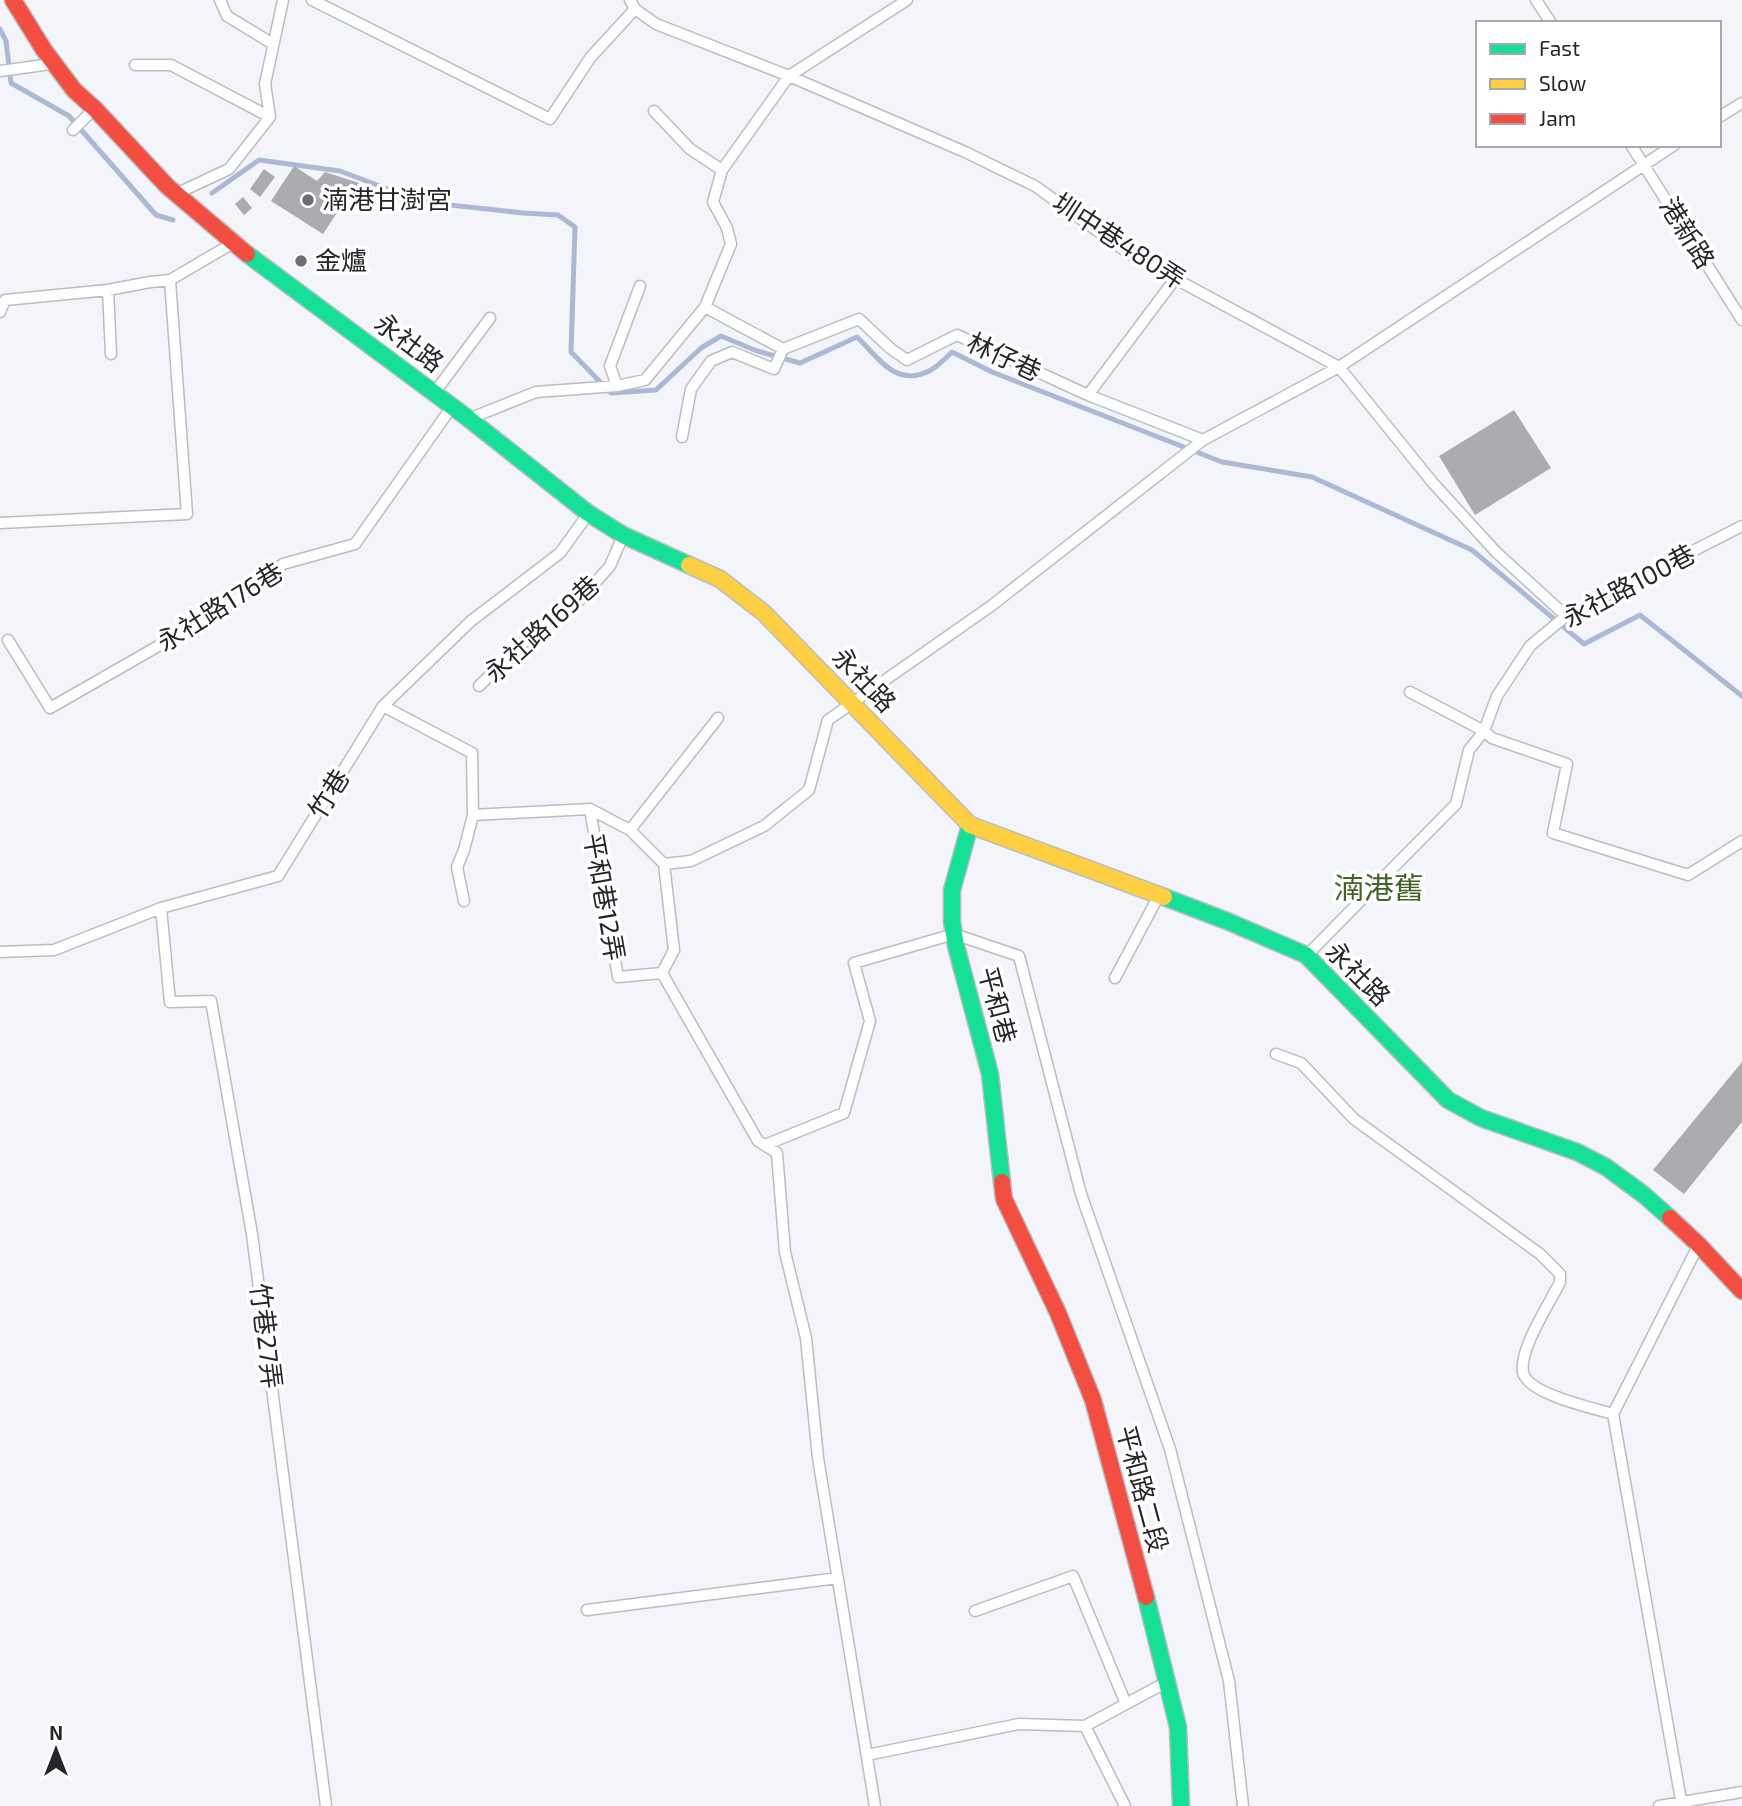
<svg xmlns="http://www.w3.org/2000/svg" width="1742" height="1806" font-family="'Exo 2','Noto Sans TC',sans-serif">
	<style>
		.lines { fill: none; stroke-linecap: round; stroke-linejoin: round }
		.stream { stroke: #acb9d6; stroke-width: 5 }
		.building { fill: #abacb0 }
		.lane-casing { stroke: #bbbdc0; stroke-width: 13 }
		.fast-casing { stroke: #bbbdc0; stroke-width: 19 }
		.slow-casing { stroke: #bbbdc0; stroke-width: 19 }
		.jam-casing { stroke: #bbbdc0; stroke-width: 19 }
		.lane { stroke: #fdfefe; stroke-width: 10 }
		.fast { stroke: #16e098; stroke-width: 16 }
		.slow { stroke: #ffcf43; stroke-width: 16 }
		.jam { stroke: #f24e42; stroke-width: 16 }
		.poi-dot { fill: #6d6e73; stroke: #fff; stroke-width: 2.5 }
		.labels { text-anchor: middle; stroke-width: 7; stroke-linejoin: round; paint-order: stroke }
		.poi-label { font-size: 26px; fill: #25262a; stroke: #fff; text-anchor: start }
		.street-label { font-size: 26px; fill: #25262a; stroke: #fff }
		.quarter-label { font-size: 30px; fill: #416323; stroke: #fff }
	</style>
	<rect width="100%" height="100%" fill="#f3f5fa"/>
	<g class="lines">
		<path class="stream" d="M 0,29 L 6,41 L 11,83 L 69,116 L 156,215 L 173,220
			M 212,193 L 259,160 L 340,171 L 422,202 L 523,213 L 558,215 L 575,227 L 571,352 L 611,393 L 656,390 L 701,348 L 721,336 L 757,351 L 800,363 L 857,337 C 879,358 896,389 931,370 C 938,366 946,358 952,352 L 992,372 L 1222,462 L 1312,477 L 1472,550 L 1584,644 L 1640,615 L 1742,696"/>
	</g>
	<path class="building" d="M 294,166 L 317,181 L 325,172 L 359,183 L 346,199 L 323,234 L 271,201 Z
		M 264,169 L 275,177 L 260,197 L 250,189 Z
		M 243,197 L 252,208 L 244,215 L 235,204 Z
		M293 261a8 8 0 1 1 16 0a8 8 0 1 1-16 0Z
		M 1514,410 L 1551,468 L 1475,515 L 1439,456 Z
		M 1742,1062 L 1742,1122 L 1684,1194 L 1653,1170 Z"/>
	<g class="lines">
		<g class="lane-casing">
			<path id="lane" d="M 220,0 L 227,16 L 273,44
				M 312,0 L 550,119 L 590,58 L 635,9
				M 630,0 L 635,9 L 656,24 L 789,76 L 965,152 L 1035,186 L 1131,255 L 1339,367 L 1433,483 L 1496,552 L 1566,616
				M 1536,0 L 1551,23
				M 135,65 L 171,65 L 270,117
				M 0,71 L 51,64
				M 654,111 L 690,149 L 722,170
				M 1719,117 L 1742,103
				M 73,130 L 92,111
				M 1631,145 L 1742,320
				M 180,192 L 229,169 L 270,117 L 265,84 L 283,0
				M 108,290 L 111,354
				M 705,307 L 731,244 L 727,228 L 713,202 L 722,170 L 789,76 L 907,0
				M 0,312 L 5,300 L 108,290 L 150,282 L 170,280
				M 617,386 L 610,366 L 640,286
				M 435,392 L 490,318
				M 1088,395 L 1175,279
				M 471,418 L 536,392 L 617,386 L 645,380 L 705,307 L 783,349 L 859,319 L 891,349 L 907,360 L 957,335 L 1088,395 L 1203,440
				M 682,437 L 691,389 L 711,361 L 732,352 L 774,369 L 783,349
				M 0,523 L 187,514 L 170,280 L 228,246
				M 8,640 L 50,708 L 223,609 L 283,564 L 355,544 L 451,408
				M 479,686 L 557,610 L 577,603 L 610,566 L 622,538
				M 1410,692 L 1484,731 L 1492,738 L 1567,764 L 1553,833 L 1688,875 L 1742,841
				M 383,706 L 472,753 L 473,815 L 590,809 L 618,977 L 662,973 L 758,1141 L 777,1153 L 785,1252 L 806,1338 L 818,1458 L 875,1806
				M 590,809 L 630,830 L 664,864
				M 630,830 L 718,718
				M 464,901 L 457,867 L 464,850 L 473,815
				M 161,908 L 170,1002 L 211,1001 L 252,1234 L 326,1806
				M 0,952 L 54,950 L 161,908 L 278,876 L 383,706 L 471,621 L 560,553 L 588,514
				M 1309,953 L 1456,804 L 1469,750 L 1484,731 L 1497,696 L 1530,646 L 1566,616 L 1742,526
				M 662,973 L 674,950 L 664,864 L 691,861 L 764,826 L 809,790 L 828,720 L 991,606 L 1203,440 L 1339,367 L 1674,145
				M 1115,978 L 1157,899
				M 1276,1054 L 1301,1063 L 1354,1119 L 1540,1254 L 1560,1274 L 1560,1282 C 1550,1303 1519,1349 1523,1372 C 1527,1394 1593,1408 1613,1414
				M 765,1145 L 844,1113 L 870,1021 L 854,963 L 954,934 L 1019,956 L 1081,1194 L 1170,1449 L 1229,1681 L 1243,1806
				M 587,1610 L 838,1578
				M 975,1611 L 1073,1576 L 1126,1704
				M 1085,1726 L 1125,1806
				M 867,1755 L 1019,1724 L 1085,1726 L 1163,1684
				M 1659,1806 L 1742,1792
				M 1682,1806 L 1613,1414 L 1697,1248"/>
		</g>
		<g class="fast-casing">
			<path id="fast" d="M 247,254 L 469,419 L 588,513 L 623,535 L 689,565
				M 970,825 L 952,890 L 952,922 L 956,946 L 990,1074 L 1002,1182
				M 1164,897 L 1227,921 L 1306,955 L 1448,1100 L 1481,1118 L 1577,1152 L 1606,1167 L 1644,1195 L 1670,1218
				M 1146,1597 L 1178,1727 L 1181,1806"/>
		</g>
		<g class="slow-casing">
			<path id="slow" d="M 689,565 L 720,579 L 764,613 L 970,825 L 1164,897"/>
		</g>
		<g class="jam-casing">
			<path id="jam" d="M 13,0 L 44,50 L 74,90 L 95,109 L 167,186 L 247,254
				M 1002,1182 L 1004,1199 L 1058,1313 L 1093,1400 L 1146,1597
				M 1670,1218 L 1698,1244 L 1742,1291"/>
		</g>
		<use href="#lane" class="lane"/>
		<use href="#fast" class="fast"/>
		<use href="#slow" class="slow"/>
		<use href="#jam" class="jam"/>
	</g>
	<g class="poi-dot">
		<circle cx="308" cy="200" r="7"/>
		<circle cx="301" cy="261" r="7"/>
	</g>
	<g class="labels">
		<g class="poi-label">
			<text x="322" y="209">湳港甘澍宮</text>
			<text x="315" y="270">金爐</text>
		</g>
		<g class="street-label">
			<text transform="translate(1687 233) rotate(58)" y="9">港新路</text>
			<text transform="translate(1119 241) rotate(33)" y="9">圳中巷480弄</text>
			<text transform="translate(409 343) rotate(37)" y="9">永社路</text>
			<text transform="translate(1004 357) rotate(25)" y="9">林仔巷</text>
			<text transform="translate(1629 586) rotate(-28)" y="9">永社路100巷</text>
			<text transform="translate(220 607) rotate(-32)" y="9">永社路176巷</text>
			<text transform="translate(542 629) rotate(-42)" y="9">永社路169巷</text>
			<text transform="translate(864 680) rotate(46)" y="9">永社路</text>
			<text transform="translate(329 794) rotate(-58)" y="9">竹巷</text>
			<text transform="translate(604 897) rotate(80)" y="9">平和巷12弄</text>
			<text transform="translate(1358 974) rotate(45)" y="9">永社路</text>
			<text transform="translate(997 1005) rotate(75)" y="9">平和巷</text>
			<text transform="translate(266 1336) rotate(83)" y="9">竹巷27弄</text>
			<text transform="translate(1142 1489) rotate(75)" y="9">平和路二段</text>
		</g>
		<g class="quarter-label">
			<text x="1379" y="899">湳港舊</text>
		</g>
	</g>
	<rect x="1476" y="21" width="245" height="126" fill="#ffffff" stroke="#a8a8aa" stroke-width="2"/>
	<rect x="1490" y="44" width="35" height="10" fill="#16e098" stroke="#a8a8aa" stroke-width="2"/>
	<text x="1539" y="56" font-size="21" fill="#25262a">Fast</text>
	<rect x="1490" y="79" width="35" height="10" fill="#ffcf43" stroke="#a8a8aa" stroke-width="2"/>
	<text x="1539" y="91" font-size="21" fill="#25262a">Slow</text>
	<rect x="1490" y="114" width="35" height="10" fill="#f24e42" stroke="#a8a8aa" stroke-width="2"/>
	<text x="1539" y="126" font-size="21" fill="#25262a">Jam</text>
	<g transform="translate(56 1750)" stroke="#ffffff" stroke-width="5" paint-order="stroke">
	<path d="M0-5L12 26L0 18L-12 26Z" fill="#25262a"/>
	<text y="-10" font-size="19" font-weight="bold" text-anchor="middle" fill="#25262a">N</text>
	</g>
</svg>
